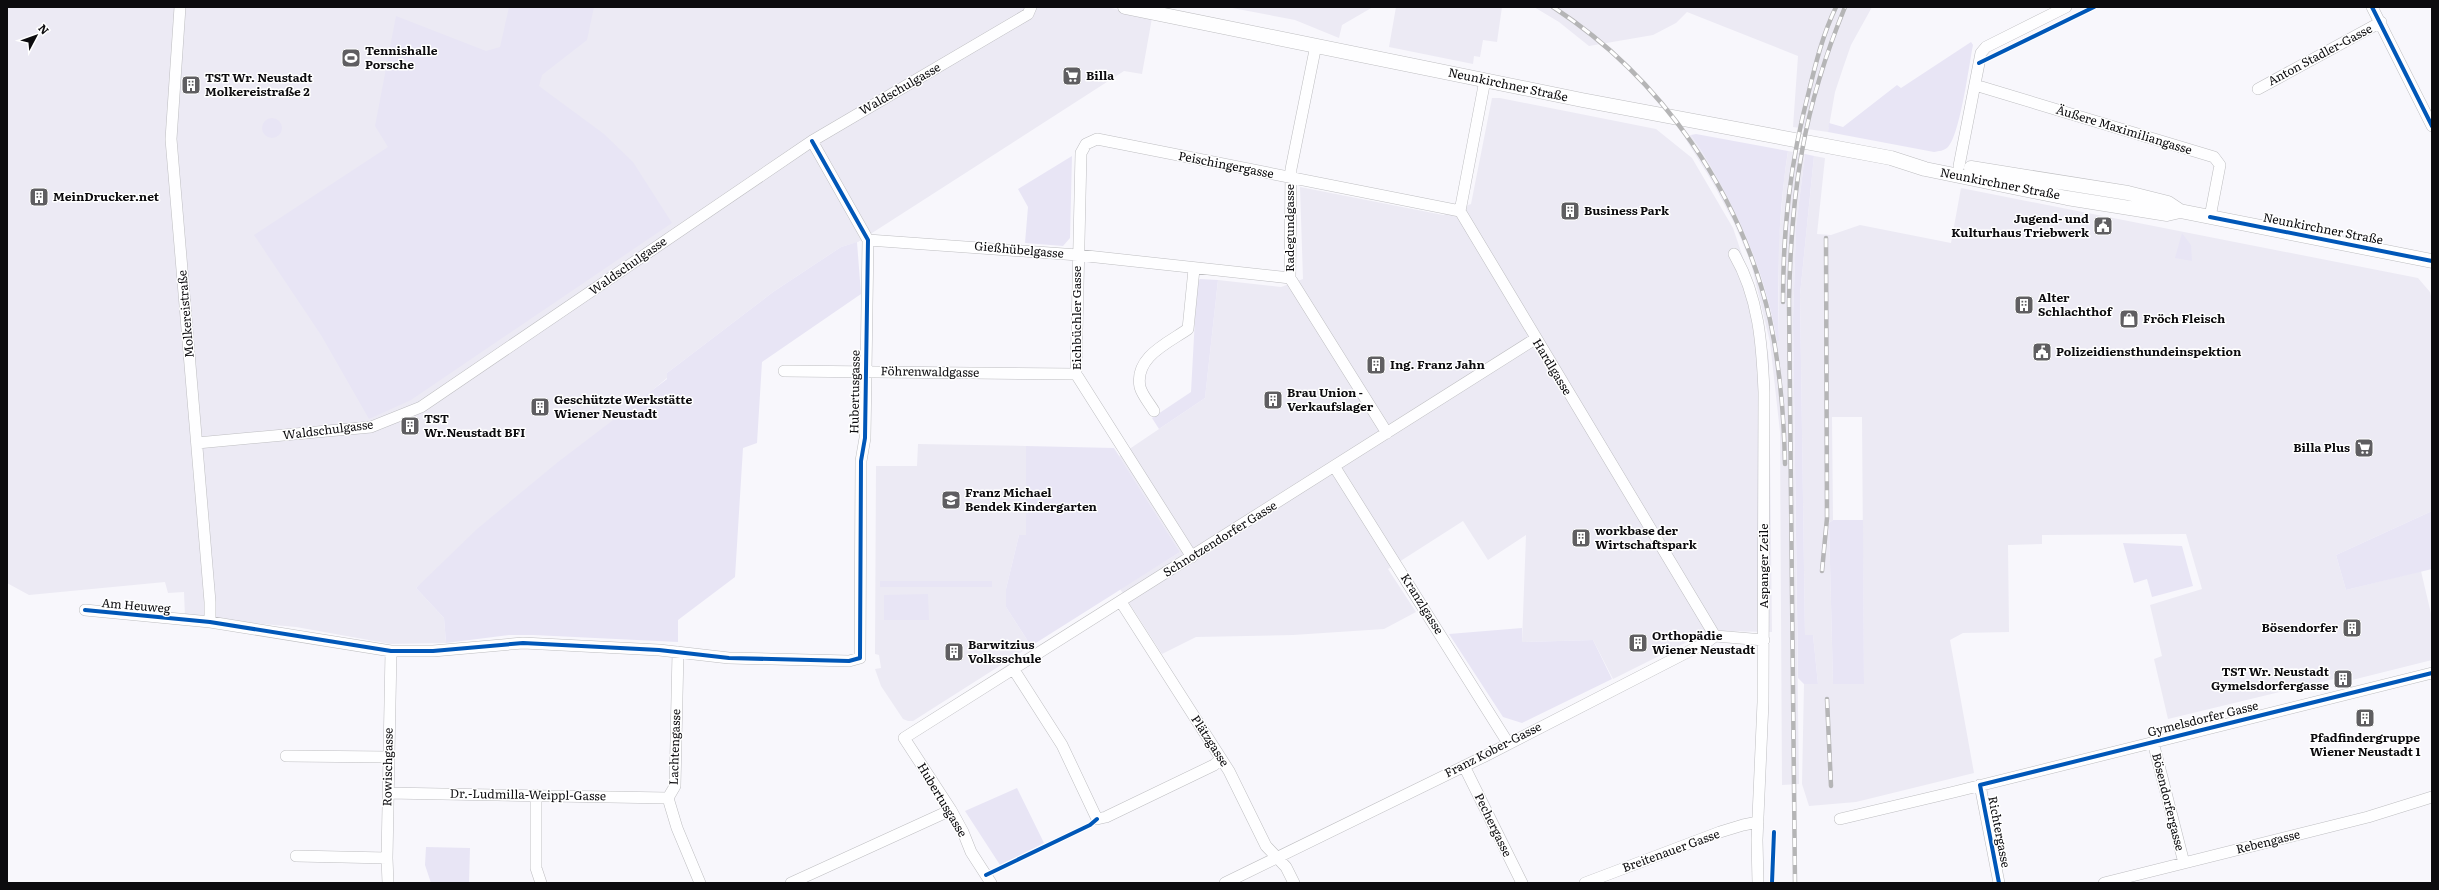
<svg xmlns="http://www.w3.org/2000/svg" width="2439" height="890" font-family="Literata,serif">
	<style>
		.built { fill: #eceaf4; fill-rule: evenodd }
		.green { fill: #e8e5f5 }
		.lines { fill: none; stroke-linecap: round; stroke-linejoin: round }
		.minor-casing { stroke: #bebec1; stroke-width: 12 }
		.major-casing { stroke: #bebec1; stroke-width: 15 }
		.minor { stroke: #fefeff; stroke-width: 11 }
		.major { stroke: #fefeff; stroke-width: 14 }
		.rail-casing { stroke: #b5b5b6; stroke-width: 4.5 }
		.rail { stroke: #fff; stroke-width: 3; stroke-dasharray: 9; stroke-linecap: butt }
		.cycleway-casing { stroke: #fff; stroke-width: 6 }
		.cycleway { stroke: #0057b8; stroke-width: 4 }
		.labels { text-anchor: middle; stroke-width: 3; stroke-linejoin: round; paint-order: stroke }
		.poi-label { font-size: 12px; font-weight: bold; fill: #0c0b0e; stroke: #fff; text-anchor: start }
		.street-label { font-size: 12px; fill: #0c0b0e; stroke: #fff }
	</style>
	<rect width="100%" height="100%" fill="#f8f7fc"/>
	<path class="built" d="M 7,7 L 1107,7 L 1152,18 L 1142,74 L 1124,71 L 858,242 L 841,247 L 773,292 L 667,373 L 667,378 L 416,588 L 444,618 L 446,643 L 391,644 L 296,627 L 185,617 L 184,592 L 168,593 L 165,582 L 29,595 L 7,583 Z
		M 1227,7 L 1373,7 L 1342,25 L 1339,38 L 1295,20 Z
		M 1396,7 L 1502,7 L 1497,42 L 1483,40 L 1480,57 L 1474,56 L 1473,64 L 1389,47 Z
		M 1534,7 L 1872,7 L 1851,45 L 1843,68 L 1835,92 L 1828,132 L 1793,127 L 1798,56 L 1687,12 L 1676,23 L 1653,35 L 1589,46 L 1559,22 Z
		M 1492,98 L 1500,98 L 1656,129 L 1692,158 L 1733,228 L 1759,305 L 1769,359 L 1772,632 L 1721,631 L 1699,636 L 1613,679 L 1593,640 L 1522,642 L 1526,535 L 1488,560 L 1463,521 L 1388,569 L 1416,612 L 1384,629 L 1293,635 L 1196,637 L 1162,654 L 1120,589 L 1180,552 L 1119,456 L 1205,398 L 1218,280 L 1281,287 L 1303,279 L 1300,187 L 1443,215 L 1471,204 Z
		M 1691,135 L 1719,179 L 1740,220 L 1756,261 L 1768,300 L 1777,341 L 1779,341 L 1778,247 L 1784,179 L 1788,151 L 1805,154 L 1796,227 L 1793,320 L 1799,784 L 1782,785 L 1780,432 L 1770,342 L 1751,263 L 1734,223 L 1713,183 L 1685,138 Z
		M 1814,156 L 1825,158 L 1817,234 L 1831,235 L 1860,225 L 1951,243 L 1961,188 L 2418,278 L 2430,292 L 2432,301 L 2432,511 L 2336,555 L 2346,590 L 2421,571 L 2432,618 L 2432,660 L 2340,683 L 2338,678 L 2168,719 L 2154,659 L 2162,656 L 2150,605 L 2202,589 L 2186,534 L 2042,535 L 2042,544 L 2008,545 L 2009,632 L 1963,633 L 1950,640 L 1974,773 L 1856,802 L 1809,806 L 1802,784 L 1804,684 L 1818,684 L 1813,635 L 1805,635 L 1800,295 ZM 1832,417 L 1862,417 L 1864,684 L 1833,684 L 1829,523 L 1833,520 Z
		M 918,444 L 1026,446 L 1026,535 L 1019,535 L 1006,589 L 1006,607 L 1031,646 L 913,721 L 908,721 L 903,719 L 881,686 L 875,669 L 881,668 L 879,655 L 875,654 L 876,466 L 917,466 Z"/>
	<path class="green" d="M 509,7 L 594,7 L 587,40 L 542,75 L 539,86 L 604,134 L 633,162 L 672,223 L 411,400 L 369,419 L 321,335 L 254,235 L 388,147 L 375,126 L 396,16 L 486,51 L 500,47 Z
		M 1971,42 L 1973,45 C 1969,65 1960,135 1948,147 C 1944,151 1939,151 1934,152 L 1828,132 L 1829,123 L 1843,127 L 1897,85 L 1901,88 Z
		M262 128a10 10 0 1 1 20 0a10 10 0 1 1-20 0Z
		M 1696,134 L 1788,151 C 1778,215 1777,277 1779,341 L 1777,341 C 1764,266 1733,198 1691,135 Z
		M 1805,154 L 1814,156 L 1800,295 L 1805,635 L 1813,635 L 1818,684 L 1804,684 L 1798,678 L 1793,320 L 1796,227 Z
		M 1072,156 L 1070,238 L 1063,246 L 1025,243 L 1028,207 L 1018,189 Z
		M 2182,233 L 2191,245 L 2192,261 L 2175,258 Z
		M 857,242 L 861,294 L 762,362 L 757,443 L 743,448 L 735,577 L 678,620 L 678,642 L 533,635 L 509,635 L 446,643 L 444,618 L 416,588 L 477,529 L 558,462 L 667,379 L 667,373 L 773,292 L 841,247 Z
		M 1200,279 L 1218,280 L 1205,398 L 1159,429 L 1152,418 L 1191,392 L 1197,281 Z
		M 1026,446 L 1114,448 L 1180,552 L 1031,646 L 1006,607 L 1006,589 L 1019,535 L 1026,535 Z
		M 2432,511 L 2432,569 L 2346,590 L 2336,555 Z
		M 1833,520 L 1863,520 L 1864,684 L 1833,684 L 1829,523 Z
		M 2123,543 L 2182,546 L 2193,586 L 2152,597 L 2147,579 L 2134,583 Z
		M 880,581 L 992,581 L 992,587 L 880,587 Z
		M 928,594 L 929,620 L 884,620 L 884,595 Z
		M 1522,628 L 1522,642 L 1593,640 L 1612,679 L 1522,723 L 1503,717 L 1449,634 Z
		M 1017,788 L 1044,843 L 1000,865 L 965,811 Z
		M 426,847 L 470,848 L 469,883 L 431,883 L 425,865 Z"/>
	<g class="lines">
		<g class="minor-casing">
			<path id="minor" d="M 180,7 L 171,139 L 210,602 L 210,622
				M 2372,7 L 2432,126
				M 1316,45 L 1291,169 L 1290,278 L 1387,433
				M 1485,80 L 1460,211 L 1715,636
				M 1975,85 L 2214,157 L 2220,165 L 2210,217
				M 2258,89 L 2381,22
				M 1959,166 L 1981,53 L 1986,47 L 2066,7
				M 868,240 L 1078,255 L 1290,278
				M 1734,254 C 1759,297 1762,345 1764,392 L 1763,702 L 1757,840 L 1758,883
				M 784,371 L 1076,374
				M 1154,411 C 1150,404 1142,395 1140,387 C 1134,357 1168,343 1188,329 L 1194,269
				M 197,443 L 371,427 L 421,407 L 812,141 L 1028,14 L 1031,7
				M 1334,466 L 1508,743
				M 1192,557 L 1076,374 L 1081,153 L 1086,144 L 1097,139 L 1460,211
				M 1121,602 L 1229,771 L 1266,846 L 1286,867 L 1294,883
				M 85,610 L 210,622 L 391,651 L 433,651 L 523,643 L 659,650 L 729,658 L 849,661 L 860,658 L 861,461 L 865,438 L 868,240 L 812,141
				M 1014,670 L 1062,745 L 1097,819 L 1106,817 L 1214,765 L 1221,759
				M 2153,742 L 2184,863
				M 286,756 L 389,757
				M 1464,766 L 1522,883
				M 1980,785 L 1999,883
				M 388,793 L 668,798
				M 536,795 L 536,868 L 541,883
				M 668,798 L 675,786 L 678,652
				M 668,798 L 677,828 L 700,883
				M 1840,819 L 1954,792 L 2432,673
				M 296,856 L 387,858
				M 388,883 L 387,858 L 391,651
				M 791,883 L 951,810
				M 991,883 L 971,852 L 963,832 L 951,810 L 904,738 L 1535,339
				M 1225,883 L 1485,756 L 1707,642 L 1715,636 L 1764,640
				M 1585,883 L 1720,832 L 1743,825 L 1758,822
				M 2104,883 L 2368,817 L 2432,797"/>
		</g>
		<g class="major-casing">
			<path id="major" d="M 1125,7 L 1582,100 L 1891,158 L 1925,169 L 2067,198 L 2167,214 L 2180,211
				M 1971,168 L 2128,193 L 2168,203 L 2180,211 L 2432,261"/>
		</g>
		<use href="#minor" class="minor"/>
		<use href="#major" class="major"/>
		<g class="rail-casing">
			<path id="rail" d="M 1553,7 C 1662,78 1741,193 1770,320 C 1780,367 1784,416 1785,464
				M 1783,302 C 1783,228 1790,163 1809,91 C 1816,62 1823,34 1836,7
				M 1822,571 L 1827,518 L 1826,238
				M 1827,699 L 1831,786
				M 1795,883 L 1789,301 C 1791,191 1803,109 1845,7"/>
		</g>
		<use href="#rail" class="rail"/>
		<g class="cycleway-casing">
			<path id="cycleway" d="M 2372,7 L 2432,126
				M 1979,63 L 2094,7
				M 2210,217 L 2432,261
				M 85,610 L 210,622 L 391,651 L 433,651 L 523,643 L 659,650 L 729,658 L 849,661 L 860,658 L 861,461 L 865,438 L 868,240 L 812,141
				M 986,875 L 1090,825 L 1097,819
				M 1772,883 L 1774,832
				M 1999,883 L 1980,785 L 2432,673"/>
		</g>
		<use href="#cycleway" class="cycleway"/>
	</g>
	<defs>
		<g id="stadium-square" transform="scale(1)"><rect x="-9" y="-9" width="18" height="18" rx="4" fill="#5f5e61" stroke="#fff"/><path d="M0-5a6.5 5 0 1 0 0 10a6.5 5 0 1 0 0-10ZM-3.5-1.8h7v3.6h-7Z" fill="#fff"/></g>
		<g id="supermarket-square" transform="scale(1)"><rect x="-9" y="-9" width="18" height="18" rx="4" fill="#5f5e61" stroke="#fff"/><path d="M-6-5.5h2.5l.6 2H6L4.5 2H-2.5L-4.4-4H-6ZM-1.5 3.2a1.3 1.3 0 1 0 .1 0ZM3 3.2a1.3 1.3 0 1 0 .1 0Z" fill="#fff"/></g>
		<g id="building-square" transform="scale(1)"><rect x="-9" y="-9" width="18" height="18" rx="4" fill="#5f5e61" stroke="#fff"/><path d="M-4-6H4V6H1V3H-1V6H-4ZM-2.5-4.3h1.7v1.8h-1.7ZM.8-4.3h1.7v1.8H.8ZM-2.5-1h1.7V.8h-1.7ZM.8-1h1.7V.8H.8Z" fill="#fff"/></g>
		<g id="civic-square" transform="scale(1)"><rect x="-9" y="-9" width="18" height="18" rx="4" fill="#5f5e61" stroke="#fff"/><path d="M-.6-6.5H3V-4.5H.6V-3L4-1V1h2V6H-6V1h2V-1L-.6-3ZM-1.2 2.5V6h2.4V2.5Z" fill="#fff"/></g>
		<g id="shop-square" transform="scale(1)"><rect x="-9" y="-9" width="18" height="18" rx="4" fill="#5f5e61" stroke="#fff"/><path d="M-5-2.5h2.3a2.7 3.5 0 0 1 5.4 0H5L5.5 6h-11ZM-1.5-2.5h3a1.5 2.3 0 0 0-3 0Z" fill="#fff"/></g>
		<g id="school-square" transform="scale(1)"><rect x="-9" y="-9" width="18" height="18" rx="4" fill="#5f5e61" stroke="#fff"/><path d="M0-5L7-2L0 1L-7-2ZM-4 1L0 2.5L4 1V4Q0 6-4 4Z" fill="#fff"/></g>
	</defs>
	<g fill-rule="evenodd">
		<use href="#stadium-square" x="351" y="58"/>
		<use href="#supermarket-square" x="1072" y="76"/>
		<use href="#building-square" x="191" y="85"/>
		<use href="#building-square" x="39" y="197"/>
		<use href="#building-square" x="1570" y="211"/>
		<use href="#civic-square" x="2103" y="226"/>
		<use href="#building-square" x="2024" y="305"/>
		<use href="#shop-square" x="2129" y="319"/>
		<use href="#civic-square" x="2042" y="352"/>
		<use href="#building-square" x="1376" y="365"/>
		<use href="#building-square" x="1273" y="400"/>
		<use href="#building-square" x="540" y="407"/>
		<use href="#building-square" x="410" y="426"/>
		<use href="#supermarket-square" x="2364" y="448"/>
		<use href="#school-square" x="951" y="500"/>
		<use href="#building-square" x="1581" y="538"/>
		<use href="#building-square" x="2352" y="628"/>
		<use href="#building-square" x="1638" y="643"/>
		<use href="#building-square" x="954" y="652"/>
		<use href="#building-square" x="2343" y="679"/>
		<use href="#building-square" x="2365" y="718"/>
	</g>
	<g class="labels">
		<g class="poi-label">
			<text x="365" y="55">Tennishalle<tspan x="365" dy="14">Porsche</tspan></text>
			<text x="1086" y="80">Billa</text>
			<text x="205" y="82">TST Wr. Neustadt<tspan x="205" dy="14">Molkereistraße 2</tspan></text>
			<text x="53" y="201">MeinDrucker.net</text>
			<text x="1584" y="215">Business Park</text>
			<text x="2089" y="223" text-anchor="end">Jugend- und<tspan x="2089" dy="14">Kulturhaus Triebwerk</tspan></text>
			<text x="2038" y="302">Alter<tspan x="2038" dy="14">Schlachthof</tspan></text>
			<text x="2143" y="323">Fröch Fleisch</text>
			<text x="2056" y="356">Polizeidiensthundeinspektion</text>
			<text x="1390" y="369">Ing. Franz Jahn</text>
			<text x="1287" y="397">Brau Union -<tspan x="1287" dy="14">Verkaufslager</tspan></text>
			<text x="554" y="404">Geschützte Werkstätte<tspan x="554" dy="14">Wiener Neustadt</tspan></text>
			<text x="424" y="423">TST<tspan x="424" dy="14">Wr.Neustadt BFI</tspan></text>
			<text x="2350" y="452" text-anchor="end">Billa Plus</text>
			<text x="965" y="497">Franz Michael<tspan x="965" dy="14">Bendek Kindergarten</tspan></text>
			<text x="1595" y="535">workbase der<tspan x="1595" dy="14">Wirtschaftspark</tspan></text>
			<text x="2338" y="632" text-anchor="end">Bösendorfer</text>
			<text x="1652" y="640">Orthopädie<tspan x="1652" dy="14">Wiener Neustadt</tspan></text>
			<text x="968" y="649">Barwitzius<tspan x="968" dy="14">Volksschule</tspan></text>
			<text x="2329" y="676" text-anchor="end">TST Wr. Neustadt<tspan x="2329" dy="14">Gymelsdorfergasse</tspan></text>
			<text x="2365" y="742" text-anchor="middle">Pfadfindergruppe<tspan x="2365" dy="14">Wiener Neustadt 1</tspan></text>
		</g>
		<g class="street-label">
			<text transform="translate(2320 55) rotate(-28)" y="4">Anton Stadler-Gasse</text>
			<text transform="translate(1508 85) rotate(12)" y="4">Neunkirchner Straße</text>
			<text transform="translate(900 89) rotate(-30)" y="4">Waldschulgasse</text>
			<text transform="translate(2124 130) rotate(17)" y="4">Äußere Maximiliangasse</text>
			<text transform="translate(1226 165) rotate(11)" y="4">Peischingergasse</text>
			<text transform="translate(2000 184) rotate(11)" y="4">Neunkirchner Straße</text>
			<text transform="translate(1290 228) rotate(-90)" y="4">Radegundgasse</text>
			<text transform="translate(2323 229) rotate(11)" y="4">Neunkirchner Straße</text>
			<text transform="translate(1019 250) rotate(5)" y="4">Gießhübelgasse</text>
			<text transform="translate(628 266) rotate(-35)" y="4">Waldschulgasse</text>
			<text transform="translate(186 314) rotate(-95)" y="4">Molkereistraße</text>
			<text transform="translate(1077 318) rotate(-90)" y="4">Eichbüchler Gasse</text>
			<text transform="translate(1552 367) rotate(59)" y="4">Hardlgasse</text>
			<text transform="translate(930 372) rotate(1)" y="4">Föhrenwaldgasse</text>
			<text transform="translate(855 392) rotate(-89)" y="4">Hubertusgasse</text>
			<text transform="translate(328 430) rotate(-7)" y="4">Waldschulgasse</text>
			<text transform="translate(1220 539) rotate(-32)" y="4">Schnotzendorfer Gasse</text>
			<text transform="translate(1764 566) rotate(-90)" y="4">Aspanger Zeile</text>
			<text transform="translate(1422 604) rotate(58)" y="4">Kranzlgasse</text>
			<text transform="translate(136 606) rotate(5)" y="4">Am Heuweg</text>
			<text transform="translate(2203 719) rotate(-14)" y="4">Gymelsdorfer Gasse</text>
			<text transform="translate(1210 741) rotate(57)" y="4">Plätzgasse</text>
			<text transform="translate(675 747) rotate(-88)" y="4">Lachtengasse</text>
			<text transform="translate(1493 750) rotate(-27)" y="4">Franz Kober-Gasse</text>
			<text transform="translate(388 767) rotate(-89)" y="4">Rowischgasse</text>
			<text transform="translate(528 795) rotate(1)" y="4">Dr.-Ludmilla-Weippl-Gasse</text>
			<text transform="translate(942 800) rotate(59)" y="4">Hubertusgasse</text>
			<text transform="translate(2168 802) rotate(76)" y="4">Bösendorfergasse</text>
			<text transform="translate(1493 825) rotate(64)" y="4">Pechergasse</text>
			<text transform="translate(1999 832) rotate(79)" y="4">Richtergasse</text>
			<text transform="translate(2268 842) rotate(-14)" y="4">Rebengasse</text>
			<text transform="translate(1671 851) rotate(-20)" y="4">Breitenauer Gasse</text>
		</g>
	</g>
	<rect width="2439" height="890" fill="none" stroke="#0c0b0e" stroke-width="16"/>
	<g transform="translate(36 36) rotate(49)" stroke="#ffffff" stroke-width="3" paint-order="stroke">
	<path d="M0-3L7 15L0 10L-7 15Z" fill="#0c0b0e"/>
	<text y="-6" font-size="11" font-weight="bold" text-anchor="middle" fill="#0c0b0e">N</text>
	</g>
</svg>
